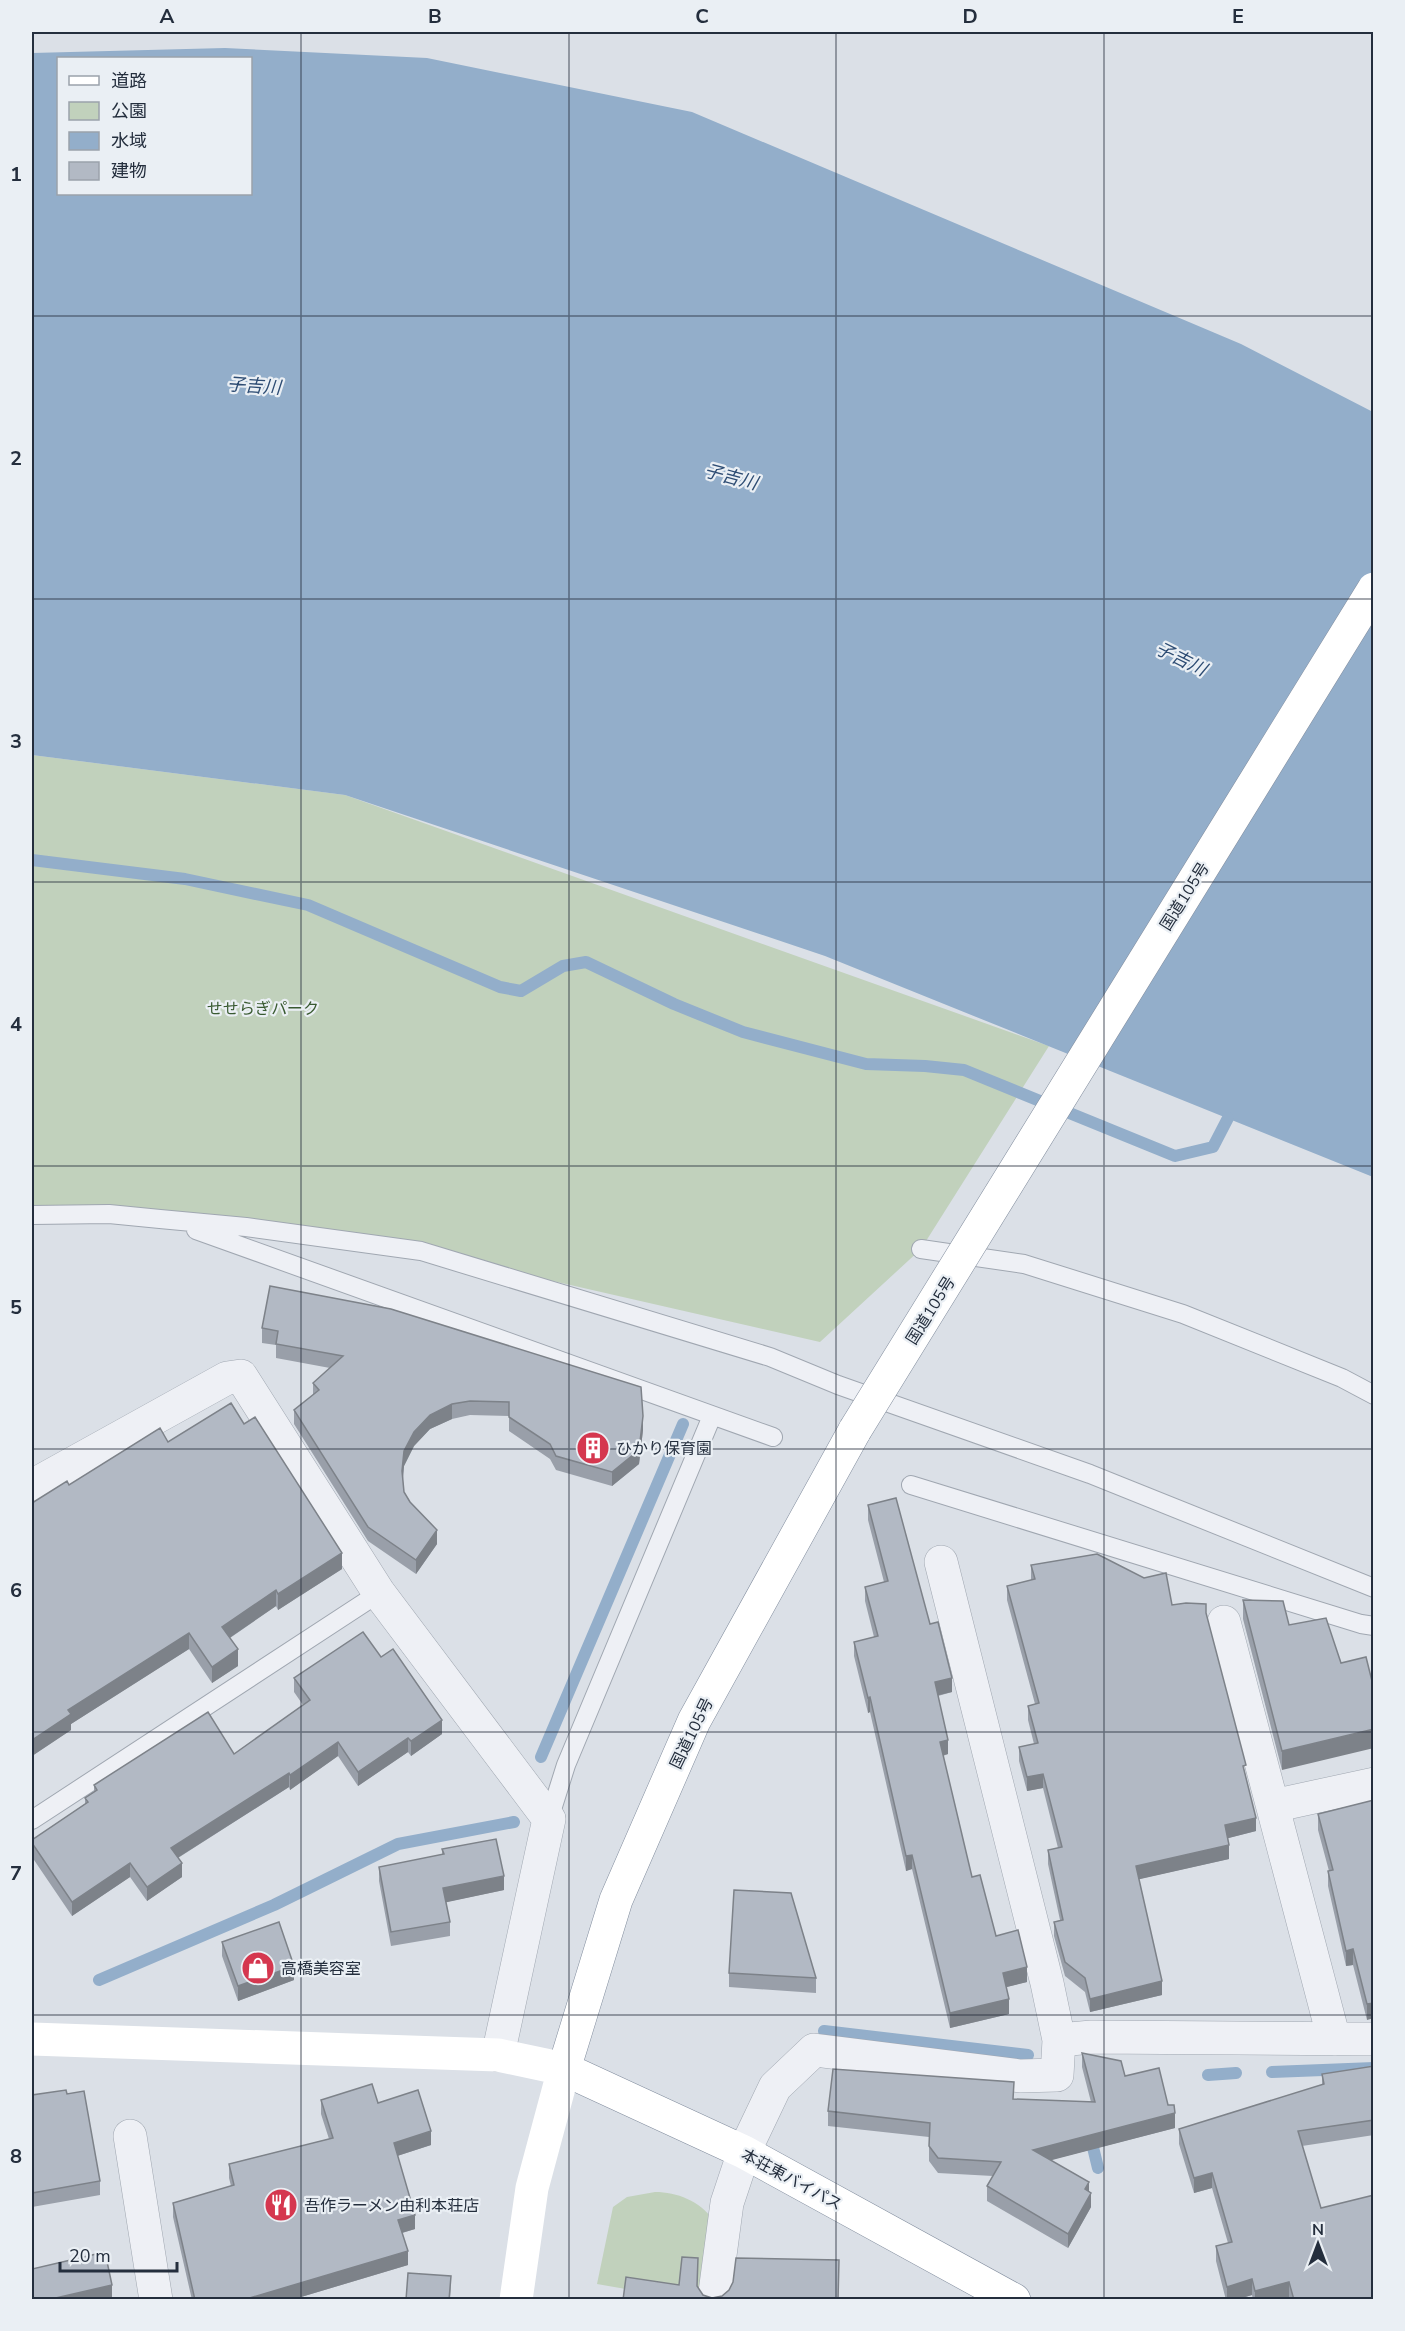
<svg xmlns="http://www.w3.org/2000/svg" width="1405" height="2331" font-family="'Nunito Sans','Noto Sans JP',sans-serif">
	<style>
		.green { fill: #c1d1bc }
		.water { fill: #93aeca; fill-rule: evenodd }
		.lines { fill: none; stroke-linecap: round; stroke-linejoin: round }
		.stream { stroke: #93aeca; stroke-width: 12 }
		.lane-casing { stroke: #a0a7b1; stroke-width: 20 }
		.street-casing { stroke: #a0a7b1; stroke-width: 34 }
		.highway-casing { stroke: #828d9e; stroke-width: 34 }
		.lane { stroke: #eef0f5; stroke-width: 18 }
		.street { stroke: #eef0f5; stroke-width: 33 }
		.secondary { stroke: #fff; stroke-width: 33 }
		.highway { stroke: #fff; stroke-width: 33 }
		.highway-bridge-casing { stroke: #828d9e; stroke-width: 34; stroke-linecap: butt }
		.highway-bridge { stroke: #fff; stroke-width: 33 }
		.wall { fill: #999fa9 }
		.shaded-wall { fill: #7d8289 }
		.building { fill: #b2b9c4; stroke: #7d8289; stroke-width: 1.5 }
		.grid { fill: none; stroke: #242e3d; stroke-width: 1.5; stroke-opacity: 0.55 }
		.labels { text-anchor: middle; stroke-width: 4.5; stroke-linejoin: round; paint-order: stroke }
		.street-label { font-size: 16px; fill: #242e3d; stroke: #eaeff4 }
		.park-label { font-size: 16px; fill: #395a31; stroke: #eaeff4 }
		.poi-label { font-size: 16px; fill: #242e3d; stroke: #eaeff4; text-anchor: start }
		.water-label { font-size: 18px; font-style: italic; fill: #2d4c73; stroke: #eaeff4 }
		.neatline { fill: none; stroke: #242e3d; stroke-width: 2 }
		.grid-label { font-size: 20px; text-anchor: middle; font-weight: bold; fill: #242e3d }
	</style>
	<rect width="100%" height="100%" fill="#dbe0e7"/>
	<path class="green" d="M 32,755 L 345,795 L 1049,1046 L 921,1249 L 820,1342 L 421,1251 L 160,1219 L 32,1224 Z
		M 655,2192 C 677,2192 700,2201 713,2220 L 701,2299 L 683,2299 L 597,2284 L 613,2207 L 627,2197 Z"/>
	<path class="water" d="M 225,48 L 427,58 L 692,112 L 1241,344 L 1373,412 L 1373,1177 L 825,956 L 345,795 L 32,755 L 32,53 ZM 58,58 L 250,58 L 250,194 L 58,194 Z"/>
	<g class="lines">
		<path class="stream" d="M 32,860 L 185,879 L 308,905 L 500,987 L 521,991 L 563,966 L 586,962 L 674,1004 L 743,1032 L 866,1064 L 925,1066 L 964,1070 L 1175,1156 L 1213,1147 L 1228,1118
			M 541,1757 L 683,1424
			M 99,1980 L 274,1905 L 398,1844 L 514,1822
			M 824,2031 L 1028,2055
			M 1272,2072 L 1374,2068
			M 1208,2075 L 1236,2073
			M 1090,2135 L 1098,2168"/>
		<g class="lane-casing">
			<path id="lane" d="M 32,1215 L 109,1214 L 160,1219 L 246,1227 L 421,1251 L 770,1357 L 838,1385 L 1090,1474 L 1374,1588
				M 196,1230 L 773,1437
				M 921,1249 L 1024,1264 L 1183,1314 L 1342,1378 L 1374,1395
				M 911,1485 L 1361,1624 L 1374,1626
				M 549,1819 L 566,1765 L 712,1416
				M 32,1820 L 379,1593"/>
		</g>
		<g class="street-casing">
			<path id="street" d="M 32,1486 L 227,1378 L 241,1376 L 379,1593 L 549,1819 L 498,2055
				M 1224,1622 L 1334,2039
				M 1273,1806 L 1374,1784
				M 1059,2040 L 1092,2037 L 1374,2039
				M 130,2136 L 156,2300
				M 714,2300 L 727,2203 L 744,2152 L 775,2087 L 814,2050 L 1020,2076 L 1057,2075 L 1059,2040 L 1047,1983 L 941,1562"/>
		</g>
		<g class="highway-casing">
			<path id="highway" d="M 855,1430 L 694,1721 L 616,1900 L 564,2069 L 744,2152 L 1014,2300"/>
		</g>
		<use href="#lane" class="lane"/>
		<use href="#street" class="street"/>
		<path class="secondary" d="M 32,2039 L 498,2055 L 564,2069 L 532,2188 L 516,2300"/>
		<use href="#highway" class="highway"/>
		<g class="highway-bridge-casing">
			<path id="highway-bridge" d="M 855,1430 L 1374,589"/>
		</g>
		<use href="#highway-bridge" class="highway-bridge"/>
	</g>
	<path class="wall" d="M 270,1286 L 643,1430 L 639,1464 L 612,1486 L 556,1470 L 550,1459 L 509,1431 L 509,1416 L 470,1415 L 452,1419 L 430,1429 L 414,1446 L 404,1466 L 403,1480 L 404,1492 L 437,1544 L 416,1574 L 368,1541 L 294,1424 L 294,1410 L 313,1395 L 313,1383 L 330,1368 L 276,1358 L 276,1345 L 262,1343 L 262,1328 Z
		M 244,1424 L 342,1569 L 278,1610 L 276,1606 L 230,1638 L 238,1666 L 212,1683 L 189,1649 L 71,1724 L 71,1730 L 32,1756 L 32,1503 L 168,1442 Z
		M 868,1505 L 930,1624 L 952,1692 L 938,1696 L 948,1754 L 943,1756 L 972,1877 L 996,1936 L 1027,1982 L 1006,1987 L 1009,2014 L 950,2028 L 912,1869 L 906,1871 L 870,1712 L 868,1713 L 854,1656 L 854,1642 L 874,1637 L 865,1601 L 865,1587 L 884,1582 L 868,1520 Z
		M 1031,1565 L 1172,1605 L 1206,1613 L 1246,1777 L 1256,1831 L 1228,1838 L 1229,1859 L 1139,1879 L 1162,1995 L 1090,2012 L 1085,1992 L 1065,1976 L 1054,1936 L 1054,1922 L 1060,1920 L 1048,1864 L 1048,1850 L 1058,1848 L 1043,1788 L 1027,1791 L 1019,1761 L 1019,1747 L 1034,1744 L 1028,1720 L 1028,1706 L 1035,1704 L 1007,1600 L 1007,1586 L 1031,1580 Z
		M 1243,1600 L 1283,1601 L 1282,1770 L 1243,1619 Z
		M 381,1657 L 442,1734 L 411,1756 L 408,1752 L 358,1786 L 338,1756 L 290,1790 L 289,1787 L 178,1858 L 182,1877 L 147,1901 L 130,1877 L 72,1916 L 32,1857 L 32,1840 L 85,1804 L 85,1798 L 94,1792 L 94,1785 L 234,1754 L 303,1705 L 294,1692 L 294,1678 Z
		M 1374,1800 L 1367,2020 L 1353,1965 L 1346,1966 L 1328,1886 L 1328,1871 L 1329,1871 L 1318,1830 L 1318,1814 Z
		M 442,1849 L 504,1890 L 446,1902 L 450,1922 L 450,1936 L 391,1946 L 379,1881 L 379,1867 L 442,1855 Z
		M 222,1942 L 294,1980 L 238,2001 L 222,1956 Z
		M 729,1973 L 816,1978 L 816,1993 L 729,1987 Z
		M 1082,2053 L 1125,2076 L 1168,2105 L 1175,2128 L 1050,2160 L 1089,2191 L 1091,2207 L 1068,2248 L 987,2201 L 987,2186 L 993,2176 L 938,2173 L 929,2161 L 929,2137 L 828,2126 L 828,2111 L 1014,2099 L 1091,2102 L 1082,2067 Z
		M 1374,2066 L 1374,2135 L 1302,2146 L 1321,2208 L 1374,2300 L 1290,2300 L 1289,2297 L 1280,2300 L 1253,2300 L 1252,2295 L 1235,2300 L 1226,2300 L 1216,2261 L 1216,2246 L 1228,2243 L 1212,2188 L 1194,2193 L 1179,2144 L 1179,2129 L 1322,2085 L 1322,2074 Z
		M 67,2094 L 100,2181 L 100,2195 L 32,2207 L 32,2095 Z
		M 321,2100 L 378,2103 L 431,2145 L 397,2156 L 415,2229 L 402,2233 L 408,2265 L 291,2300 L 192,2300 L 173,2217 L 173,2203 L 231,2186 L 229,2178 L 229,2164 L 329,2139 L 321,2114 Z"/>
	<path class="shaded-wall" d="M 452,1404 L 452,1419 L 430,1429 L 414,1446 L 404,1466 L 402,1486 L 402,1471 L 404,1451 L 414,1432 L 430,1415 Z
		M 643,1416 L 643,1430 L 639,1464 L 612,1486 L 612,1472 Z
		M 437,1530 L 437,1544 L 416,1574 L 416,1560 Z
		M 342,1553 L 342,1569 L 278,1610 L 278,1594 Z
		M 276,1590 L 276,1606 L 222,1643 L 222,1627 Z
		M 189,1633 L 189,1649 L 71,1724 L 71,1730 L 32,1756 L 32,1740 L 68,1710 Z
		M 238,1649 L 238,1666 L 212,1683 L 212,1667 Z
		M 952,1678 L 952,1692 L 935,1696 L 935,1682 Z
		M 870,1697 L 870,1712 L 868,1713 L 868,1698 Z
		M 442,1720 L 442,1734 L 411,1756 L 411,1741 Z
		M 1374,1729 L 1374,1748 L 1282,1770 L 1282,1751 Z
		M 408,1738 L 408,1752 L 358,1786 L 358,1772 Z
		M 948,1740 L 948,1754 L 940,1756 L 940,1742 Z
		M 338,1742 L 338,1756 L 290,1790 L 290,1775 Z
		M 289,1773 L 289,1787 L 171,1862 L 171,1848 Z
		M 1043,1774 L 1043,1788 L 1027,1791 L 1027,1777 Z
		M 1256,1818 L 1256,1831 L 1225,1839 L 1225,1825 Z
		M 1229,1845 L 1229,1859 L 1136,1880 L 1136,1866 Z
		M 912,1855 L 912,1869 L 906,1871 L 906,1856 Z
		M 130,1863 L 130,1877 L 72,1916 L 72,1902 Z
		M 182,1863 L 182,1877 L 147,1901 L 147,1887 Z
		M 504,1876 L 504,1890 L 443,1903 L 443,1888 Z
		M 1353,1949 L 1353,1965 L 1346,1966 L 1346,1951 Z
		M 294,1966 L 294,1980 L 238,2001 L 238,1986 Z
		M 1027,1967 L 1027,1982 L 1003,1988 L 1003,1973 Z
		M 1162,1981 L 1162,1995 L 1090,2012 L 1090,1999 Z
		M 1009,1999 L 1009,2014 L 950,2028 L 950,2013 Z
		M 1374,2003 L 1374,2018 L 1367,2020 L 1367,2004 Z
		M 1175,2113 L 1175,2128 L 1033,2165 L 1033,2150 Z
		M 431,2131 L 431,2145 L 394,2157 L 394,2143 Z
		M 1212,2173 L 1212,2188 L 1194,2193 L 1194,2178 Z
		M 1089,2182 L 1089,2197 L 1085,2189 Z
		M 1091,2193 L 1091,2207 L 1068,2248 L 1068,2234 Z
		M 415,2215 L 415,2229 L 398,2234 L 398,2220 Z
		M 408,2251 L 408,2265 L 291,2300 L 243,2300 Z
		M 451,2276 L 450,2300 L 449,2300 Z
		M 1252,2279 L 1252,2295 L 1235,2300 L 1227,2300 L 1227,2287 Z
		M 1289,2282 L 1289,2297 L 1280,2300 L 1255,2300 L 1255,2291 Z
		M 112,2285 L 112,2299 L 47,2300 Z"/>
	<path class="building" d="M 270,1286 L 391,1309 L 641,1387 L 643,1416 L 639,1450 L 612,1472 L 556,1456 L 550,1444 L 509,1417 L 509,1402 L 470,1401 L 452,1404 L 430,1415 L 414,1432 L 404,1451 L 402,1471 L 404,1492 L 410,1502 L 437,1530 L 416,1560 L 368,1527 L 294,1410 L 319,1390 L 313,1383 L 343,1356 L 276,1344 L 278,1331 L 262,1328 Z
		M 231,1403 L 244,1424 L 255,1417 L 342,1553 L 278,1594 L 276,1590 L 222,1627 L 238,1649 L 212,1667 L 189,1633 L 68,1710 L 71,1714 L 32,1740 L 32,1503 L 67,1481 L 69,1485 L 160,1428 L 168,1442 Z
		M 896,1498 L 930,1624 L 938,1622 L 952,1678 L 935,1682 L 948,1740 L 940,1742 L 972,1877 L 980,1875 L 996,1936 L 1018,1930 L 1027,1967 L 1003,1973 L 1009,1999 L 950,2013 L 912,1855 L 906,1856 L 870,1697 L 868,1698 L 854,1642 L 878,1636 L 865,1587 L 888,1581 L 868,1505 Z
		M 1097,1554 L 1144,1578 L 1166,1573 L 1172,1605 L 1186,1603 L 1206,1604 L 1206,1613 L 1246,1765 L 1243,1766 L 1256,1818 L 1225,1825 L 1229,1845 L 1136,1866 L 1162,1981 L 1090,1999 L 1085,1978 L 1065,1962 L 1054,1922 L 1063,1920 L 1048,1850 L 1062,1847 L 1043,1774 L 1027,1777 L 1019,1747 L 1038,1743 L 1028,1706 L 1039,1703 L 1007,1586 L 1035,1579 L 1031,1565 Z
		M 1243,1600 L 1283,1601 L 1289,1625 L 1326,1618 L 1341,1663 L 1366,1657 L 1374,1689 L 1374,1729 L 1282,1751 Z
		M 363,1632 L 381,1657 L 393,1649 L 442,1720 L 411,1741 L 408,1738 L 358,1772 L 338,1742 L 290,1775 L 289,1773 L 171,1848 L 182,1863 L 147,1887 L 130,1863 L 72,1902 L 32,1843 L 32,1840 L 88,1802 L 85,1798 L 97,1790 L 94,1785 L 208,1712 L 234,1754 L 310,1700 L 294,1678 Z
		M 1374,1800 L 1374,2003 L 1367,2004 L 1353,1949 L 1346,1951 L 1328,1871 L 1333,1870 L 1318,1814 Z
		M 496,1839 L 504,1876 L 443,1888 L 450,1922 L 391,1932 L 379,1867 L 444,1854 L 442,1849 Z
		M 734,1890 L 791,1893 L 816,1978 L 729,1973 Z
		M 279,1922 L 294,1966 L 238,1986 L 222,1942 Z
		M 1082,2053 L 1121,2061 L 1125,2076 L 1159,2068 L 1168,2105 L 1174,2105 L 1175,2113 L 1033,2150 L 1089,2182 L 1085,2189 L 1091,2193 L 1068,2234 L 987,2186 L 1001,2162 L 938,2158 L 929,2146 L 930,2123 L 828,2111 L 833,2069 L 1014,2082 L 1013,2099 L 1095,2102 Z
		M 1374,2066 L 1374,2120 L 1298,2131 L 1321,2208 L 1374,2195 L 1374,2300 L 1294,2300 L 1289,2282 L 1255,2291 L 1252,2279 L 1227,2287 L 1216,2246 L 1232,2242 L 1212,2173 L 1194,2178 L 1179,2129 L 1324,2084 L 1322,2074 Z
		M 372,2084 L 378,2103 L 418,2090 L 431,2131 L 394,2143 L 415,2215 L 398,2220 L 408,2251 L 243,2300 L 195,2300 L 173,2203 L 234,2185 L 229,2164 L 333,2138 L 321,2100 Z
		M 66,2090 L 67,2094 L 84,2091 L 100,2181 L 32,2193 L 32,2095 Z
		M 105,2252 L 112,2285 L 47,2300 L 32,2300 L 32,2269 Z
		M 682,2257 L 698,2258 L 697,2286 L 703,2295 L 712,2298 L 722,2296 L 729,2290 L 733,2282 L 736,2258 L 839,2260 L 838,2300 L 623,2300 L 626,2277 L 679,2285 Z
		M 408,2273 L 451,2276 L 449,2300 L 406,2300 Z"/>
	<path class="grid" d="M 301,32 L 301,2300M 569,32 L 569,2300M 836,32 L 836,2300M 1104,32 L 1104,2300M 32,316 L 1374,316M 32,599 L 1374,599M 32,882 L 1374,882M 32,1166 L 1374,1166M 32,1449 L 1374,1449M 32,1732 L 1374,1732M 32,2015 L 1374,2015"/>
	<defs>
		<g id="building-disc" transform="scale(1.725)"><circle r="9.5" fill="#d5374f" stroke="#eaeff4"/><path d="M-4-6H4V6H1V3H-1V6H-4ZM-2.5-4.3h1.7v1.8h-1.7ZM.8-4.3h1.7v1.8H.8ZM-2.5-1h1.7V.8h-1.7ZM.8-1h1.7V.8H.8Z" fill="#fff"/></g>
		<g id="shop-disc" transform="scale(1.725)"><circle r="9.5" fill="#d5374f" stroke="#eaeff4"/><path d="M-5-2.5h2.3a2.7 3.5 0 0 1 5.4 0H5L5.5 6h-11ZM-1.5-2.5h3a1.5 2.3 0 0 0-3 0Z" fill="#fff"/></g>
		<g id="restaurant-disc" transform="scale(1.725)"><circle r="9.5" fill="#d5374f" stroke="#eaeff4"/><path d="M-5-6h1v4h1v-4h1v4h1v-4h1v5L-1.5 .5V6h-2V.5L-5-1ZM5-6V6H3V1.5H1.5Q1.5-4 5-6Z" fill="#fff"/></g>
	</defs>
	<g fill-rule="evenodd">
		<use href="#building-disc" x="593" y="1448"/>
		<use href="#shop-disc" x="258" y="1968"/>
		<use href="#restaurant-disc" x="281" y="2205"/>
	</g>
	<g class="labels">
		<g class="street-label">
			<text transform="translate(1184 896) rotate(-58)" y="6">国道105号</text>
			<text transform="translate(930 1310) rotate(-58)" y="6">国道105号</text>
			<text transform="translate(691 1733) rotate(-64)" y="6">国道105号</text>
			<text transform="translate(792 2179) rotate(28)" y="6">本荘東バイパス</text>
		</g>
		<g class="park-label">
			<text x="263" y="1014">せせらぎパーク</text>
		</g>
		<g class="poi-label">
			<text x="616" y="1454">ひかり保育園</text>
			<text x="281" y="1974">高橋美容室</text>
			<text x="304" y="2211">吾作ラーメン由利本荘店</text>
		</g>
		<g class="water-label">
			<text transform="translate(254 386) rotate(4)" y="6">子吉川</text>
			<text transform="translate(731 477) rotate(15)" y="6">子吉川</text>
			<text transform="translate(1181 659) rotate(26)" y="6">子吉川</text>
		</g>
	</g>
	<rect width="1405" height="2331" fill="none" stroke="#eaeff4" stroke-width="66"/>
	<rect x="57" y="57" width="195" height="138" fill="#eaeff4" stroke="#9ba2ab" stroke-width="1.5"/>
	<rect x="69" y="76" width="30" height="9" fill="#ffffff" stroke="#9ba2ab" stroke-width="1.5"/>
	<text x="111" y="87" font-size="18" fill="#242e3d">道路</text>
	<rect x="69" y="102" width="30" height="18" fill="#c1d1bc" stroke="#9ba2ab" stroke-width="1.5"/>
	<text x="111" y="117" font-size="18" fill="#242e3d">公園</text>
	<rect x="69" y="132" width="30" height="18" fill="#93aeca" stroke="#9ba2ab" stroke-width="1.5"/>
	<text x="111" y="147" font-size="18" fill="#242e3d">水域</text>
	<rect x="69" y="162" width="30" height="18" fill="#b2b9c4" stroke="#9ba2ab" stroke-width="1.5"/>
	<text x="111" y="177" font-size="18" fill="#242e3d">建物</text>
	<g transform="translate(1318 2244)" stroke="#eaeff4" stroke-width="4.5" paint-order="stroke">
	<path d="M0-4.5L10 22L0 15L-10 22Z" fill="#242e3d"/>
	<text y="-9" font-size="16" font-weight="bold" text-anchor="middle" fill="#242e3d">N</text>
	</g>
	<path d="M60 2262v9h117v-9" fill="none" stroke="#242e3d" stroke-width="3"/>
	<text x="69" y="2262" font-size="18" fill="#242e3d" stroke="#eaeff4" stroke-width="4.5" paint-order="stroke">20 m</text>
	<rect x="33" y="33" width="1339" height="2265" class="neatline"/>
	<g class="grid-label">
		<text x="167" y="23">A</text>
		<text x="435" y="23">B</text>
		<text x="702" y="23">C</text>
		<text x="970" y="23">D</text>
		<text x="1238" y="23">E</text>
		<text x="16" y="181">1</text>
		<text x="16" y="465">2</text>
		<text x="16" y="748">3</text>
		<text x="16" y="1031">4</text>
		<text x="16" y="1314">5</text>
		<text x="16" y="1597">6</text>
		<text x="16" y="1880">7</text>
		<text x="16" y="2163">8</text>
	</g>
</svg>
